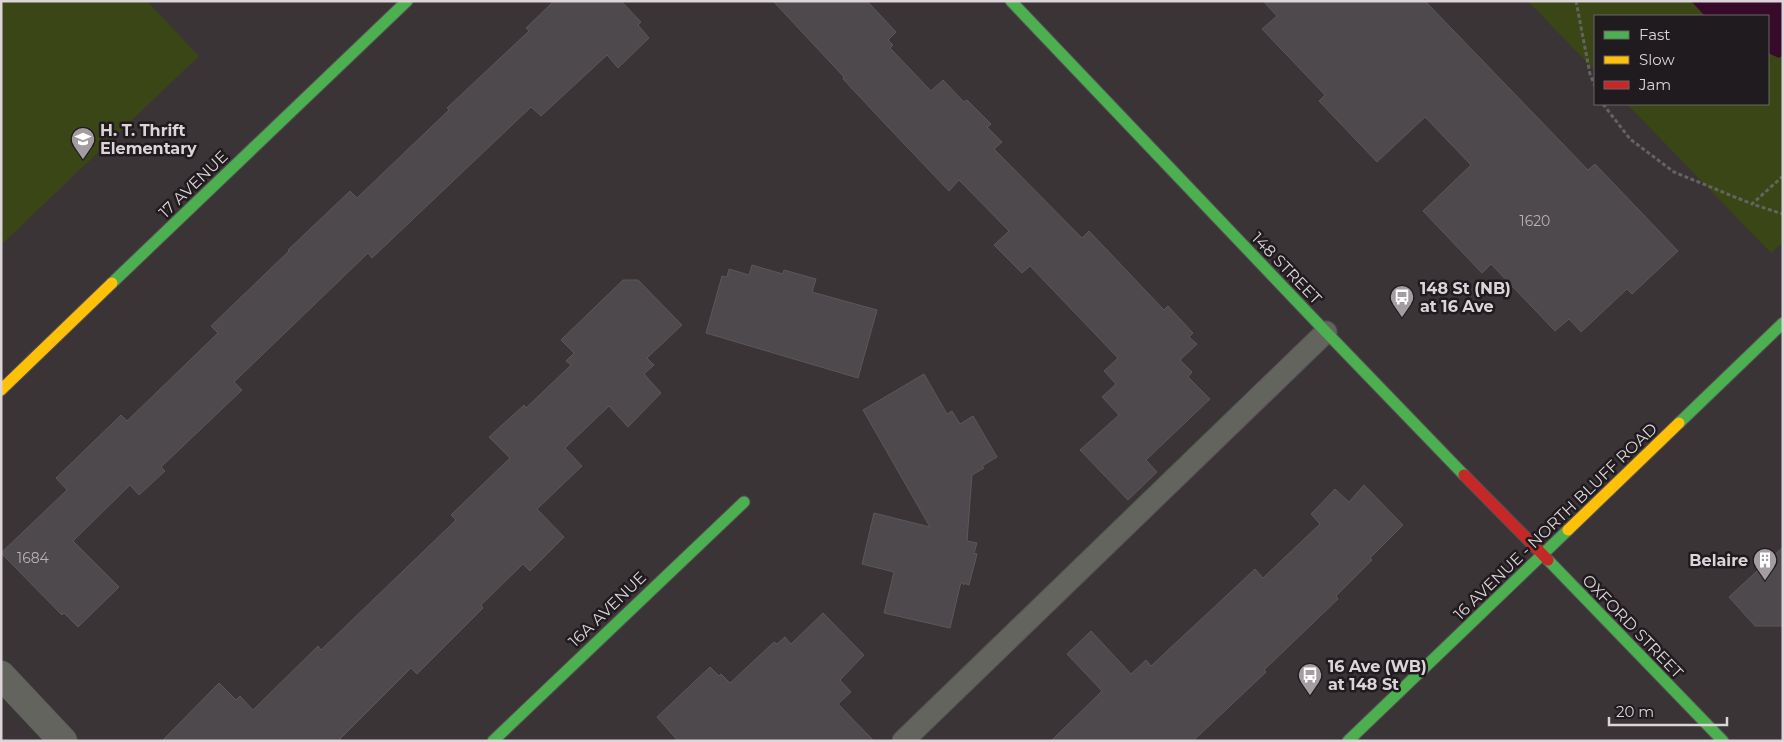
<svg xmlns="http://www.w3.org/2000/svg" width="1784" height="742" font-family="Montserrat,sans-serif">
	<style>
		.green { fill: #3b4616 }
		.water { fill: #360a28 }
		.building { fill: #4e494c; stroke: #5c5759 }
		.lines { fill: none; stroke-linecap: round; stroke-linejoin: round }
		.lane-casing { stroke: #565254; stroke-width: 23 }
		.street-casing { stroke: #565254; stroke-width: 29 }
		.fast-casing { stroke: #565254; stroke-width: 13 }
		.slow-casing { stroke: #565254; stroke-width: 13 }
		.jam-casing { stroke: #565254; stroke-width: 13 }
		.path { stroke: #63635f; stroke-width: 3; stroke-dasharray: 4 2.5; stroke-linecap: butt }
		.lane { stroke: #63645e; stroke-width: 21 }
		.street { stroke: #63645e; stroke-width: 28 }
		.fast { stroke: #4caf50; stroke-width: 11 }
		.slow { stroke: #ffc107; stroke-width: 11 }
		.jam { stroke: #c62828; stroke-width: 11 }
		.labels { text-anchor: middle; stroke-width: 5; stroke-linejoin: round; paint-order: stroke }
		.number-label { font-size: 14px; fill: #b8b1b5 }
		.poi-label { font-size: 16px; font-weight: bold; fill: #dcd4d8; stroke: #201b1e; text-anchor: start }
		.street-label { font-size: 16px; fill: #dcd4d8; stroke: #201b1e }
	</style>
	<rect width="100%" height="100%" fill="#3a3437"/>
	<path class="green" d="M 1,1 L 147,1 L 199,56 L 1,245 Z
		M 1528,1 L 1783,1 L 1783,242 L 1771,253 L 1627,104 L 1768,104 L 1768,16 L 1595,16 L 1595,71 Z"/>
	<path class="water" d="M 1691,1 L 1783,1 L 1783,55 L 1779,58 L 1768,53 L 1768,16 L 1705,16 Z"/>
	<path class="building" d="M 554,1 L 621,1 L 641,22 L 638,25 L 649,38 L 618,68 L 607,55 L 541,116 L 531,107 L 372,258 L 368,253 L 234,382 L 242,390 L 161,467 L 165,471 L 139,495 L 130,485 L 73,541 L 119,587 L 78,627 L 64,613 L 62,615 L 1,553 L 67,490 L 56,478 L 121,415 L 127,421 L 218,333 L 211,326 L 289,251 L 288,250 L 350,191 L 357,198 L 449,110 L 447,108 L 529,31 L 526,28 Z
		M 773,1 L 867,1 L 896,32 L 888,40 L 893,45 L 890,48 L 931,91 L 943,80 L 964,102 L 967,100 L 991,124 L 987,127 L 1002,142 L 994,149 L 1082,238 L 1089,231 L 1164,310 L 1168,306 L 1193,333 L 1189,337 L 1197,344 L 1180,360 L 1192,372 L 1188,377 L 1210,399 L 1146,460 L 1157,472 L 1128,500 L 1080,450 L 1119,415 L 1102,397 L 1116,384 L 1104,371 L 1118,358 L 1030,266 L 1022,273 L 994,245 L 1009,231 L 959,180 L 949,191 L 889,128 L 843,79 L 844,77 Z
		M 1263,1 L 1425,1 L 1588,170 L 1595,164 L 1678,251 L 1632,294 L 1627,289 L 1581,332 L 1569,319 L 1555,331 L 1491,264 L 1482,273 L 1423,211 L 1471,165 L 1425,117 L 1377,162 L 1319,101 L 1325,95 L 1262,29 L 1277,16 Z
		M 752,265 L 783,274 L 784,270 L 816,279 L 812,292 L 877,310 L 858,378 L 706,333 L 722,276 L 727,277 L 729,269 L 749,275 Z
		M 623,280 L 638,280 L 682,325 L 647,358 L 654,365 L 644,374 L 661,393 L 628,427 L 609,406 L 565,448 L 582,466 L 537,509 L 564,537 L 530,571 L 523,564 L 481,605 L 483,608 L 417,674 L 411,668 L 338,741 L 162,741 L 219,683 L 236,700 L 240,696 L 253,710 L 318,646 L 321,650 L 456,520 L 451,515 L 510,458 L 489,437 L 524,405 L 526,408 L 571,365 L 566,361 L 574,353 L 561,340 Z
		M 924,374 L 947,414 L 952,411 L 960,424 L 973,416 L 997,457 L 982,466 L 984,468 L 972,475 L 967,541 L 977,543 L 974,553 L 977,554 L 969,585 L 964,583 L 964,585 L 961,582 L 950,628 L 884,613 L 894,572 L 862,564 L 874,513 L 930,527 L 863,410 Z
		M 1364,485 L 1403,525 L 1370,558 L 1372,560 L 1336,596 L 1338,599 L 1264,670 L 1266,672 L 1193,741 L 1051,741 L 1102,691 L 1067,654 L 1091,631 L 1131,674 L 1146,660 L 1151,666 L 1255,569 L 1263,578 L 1320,524 L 1311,514 L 1335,489 L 1349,502 Z
		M 1783,547 L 1783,626 L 1755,626 L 1729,597 Z
		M 823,613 L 864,655 L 840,680 L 851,692 L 838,704 L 874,741 L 678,741 L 657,717 L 710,667 L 719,676 L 721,674 L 730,683 L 774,642 L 777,644 L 785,637 L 791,644 Z"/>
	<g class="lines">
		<g class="lane-casing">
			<path id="lane" d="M 903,741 L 1326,332"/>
		</g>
		<g class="street-casing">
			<path id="street" d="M 1,675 L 63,741"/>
		</g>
		<g class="fast-casing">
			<path id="fast" d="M 1011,1 L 1326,332 L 1464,475
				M 112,283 L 407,1
				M 1679,423 L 1783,323
				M 1548,560 L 1723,741
				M 493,741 L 744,502
				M 1348,741 L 1568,530"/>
		</g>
		<g class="slow-casing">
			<path id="slow" d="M 1,390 L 112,283
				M 1568,530 L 1679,423"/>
		</g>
		<g class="jam-casing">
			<path id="jam" d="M 1464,475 L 1548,560"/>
		</g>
		<path class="path" d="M 1576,1 L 1590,74 L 1595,86
			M 1603,104 L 1630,139 L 1674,172 L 1752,204
			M 1783,176 L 1752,204 L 1783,214"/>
		<use href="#lane" class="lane"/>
		<use href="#street" class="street"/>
		<use href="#fast" class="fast"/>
		<use href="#slow" class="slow"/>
		<use href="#jam" class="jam"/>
	</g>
	<defs>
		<g id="school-pin" transform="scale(1.25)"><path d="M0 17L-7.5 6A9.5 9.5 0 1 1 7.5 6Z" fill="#a39ca0" stroke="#201b1e"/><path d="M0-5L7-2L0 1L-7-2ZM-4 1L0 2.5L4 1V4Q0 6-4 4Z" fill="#fff"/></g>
		<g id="bus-pin" transform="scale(1.25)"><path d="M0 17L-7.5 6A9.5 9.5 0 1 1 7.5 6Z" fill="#a39ca0" stroke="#201b1e"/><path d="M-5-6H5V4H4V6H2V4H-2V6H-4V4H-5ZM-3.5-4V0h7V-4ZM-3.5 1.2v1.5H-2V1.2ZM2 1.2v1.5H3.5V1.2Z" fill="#fff"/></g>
		<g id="building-pin" transform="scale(1.25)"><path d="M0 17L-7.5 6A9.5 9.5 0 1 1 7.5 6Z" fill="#a39ca0" stroke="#201b1e"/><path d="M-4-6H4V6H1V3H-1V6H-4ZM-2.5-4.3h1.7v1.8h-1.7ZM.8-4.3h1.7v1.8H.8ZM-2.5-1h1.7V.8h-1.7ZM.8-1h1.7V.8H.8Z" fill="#fff"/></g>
	</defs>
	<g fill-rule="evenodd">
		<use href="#school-pin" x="83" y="139"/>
		<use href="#bus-pin" x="1402" y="297"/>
		<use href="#building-pin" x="1765" y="560"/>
		<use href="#bus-pin" x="1310" y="675"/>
	</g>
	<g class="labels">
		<g class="number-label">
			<text x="1535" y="226">1620</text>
			<text x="33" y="563">1684</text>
		</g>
		<g class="poi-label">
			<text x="100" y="136">H. T. Thrift<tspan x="100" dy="18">Elementary</tspan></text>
			<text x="1420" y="294">148 St (NB)<tspan x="1420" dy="18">at 16 Ave</tspan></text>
			<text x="1748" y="566" text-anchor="end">Belaire</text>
			<text x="1328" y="672">16 Ave (WB)<tspan x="1328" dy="18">at 148 St</tspan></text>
		</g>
		<g class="street-label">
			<text transform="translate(193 184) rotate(-44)" y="6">17 AVENUE</text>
			<text transform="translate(1287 268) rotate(46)" y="6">148 STREET</text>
			<text transform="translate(1555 521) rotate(-44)" y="6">16 AVENUE - NORTH BLUFF ROAD</text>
			<text transform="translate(607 609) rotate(-44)" y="6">16A AVENUE</text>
			<text transform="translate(1633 626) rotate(46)" y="6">OXFORD STREET</text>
		</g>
	</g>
	<rect width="1784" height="742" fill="none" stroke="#dcd4d8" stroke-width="5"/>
	<rect x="1594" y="15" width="175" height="90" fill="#201b1e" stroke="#6b6568"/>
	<rect x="1604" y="31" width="25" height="8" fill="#4caf50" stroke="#6b6568"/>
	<text x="1639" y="40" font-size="15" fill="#dcd4d8">Fast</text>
	<rect x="1604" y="56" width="25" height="8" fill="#ffc107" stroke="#6b6568"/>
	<text x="1639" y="65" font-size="15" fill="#dcd4d8">Slow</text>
	<rect x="1604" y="81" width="25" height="8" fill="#c62828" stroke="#6b6568"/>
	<text x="1639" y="90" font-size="15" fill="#dcd4d8">Jam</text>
	<path d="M1609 717v8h118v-8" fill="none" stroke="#dcd4d8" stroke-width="2.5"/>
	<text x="1616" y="717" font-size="15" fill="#dcd4d8" stroke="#201b1e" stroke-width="4" paint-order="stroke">20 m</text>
</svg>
